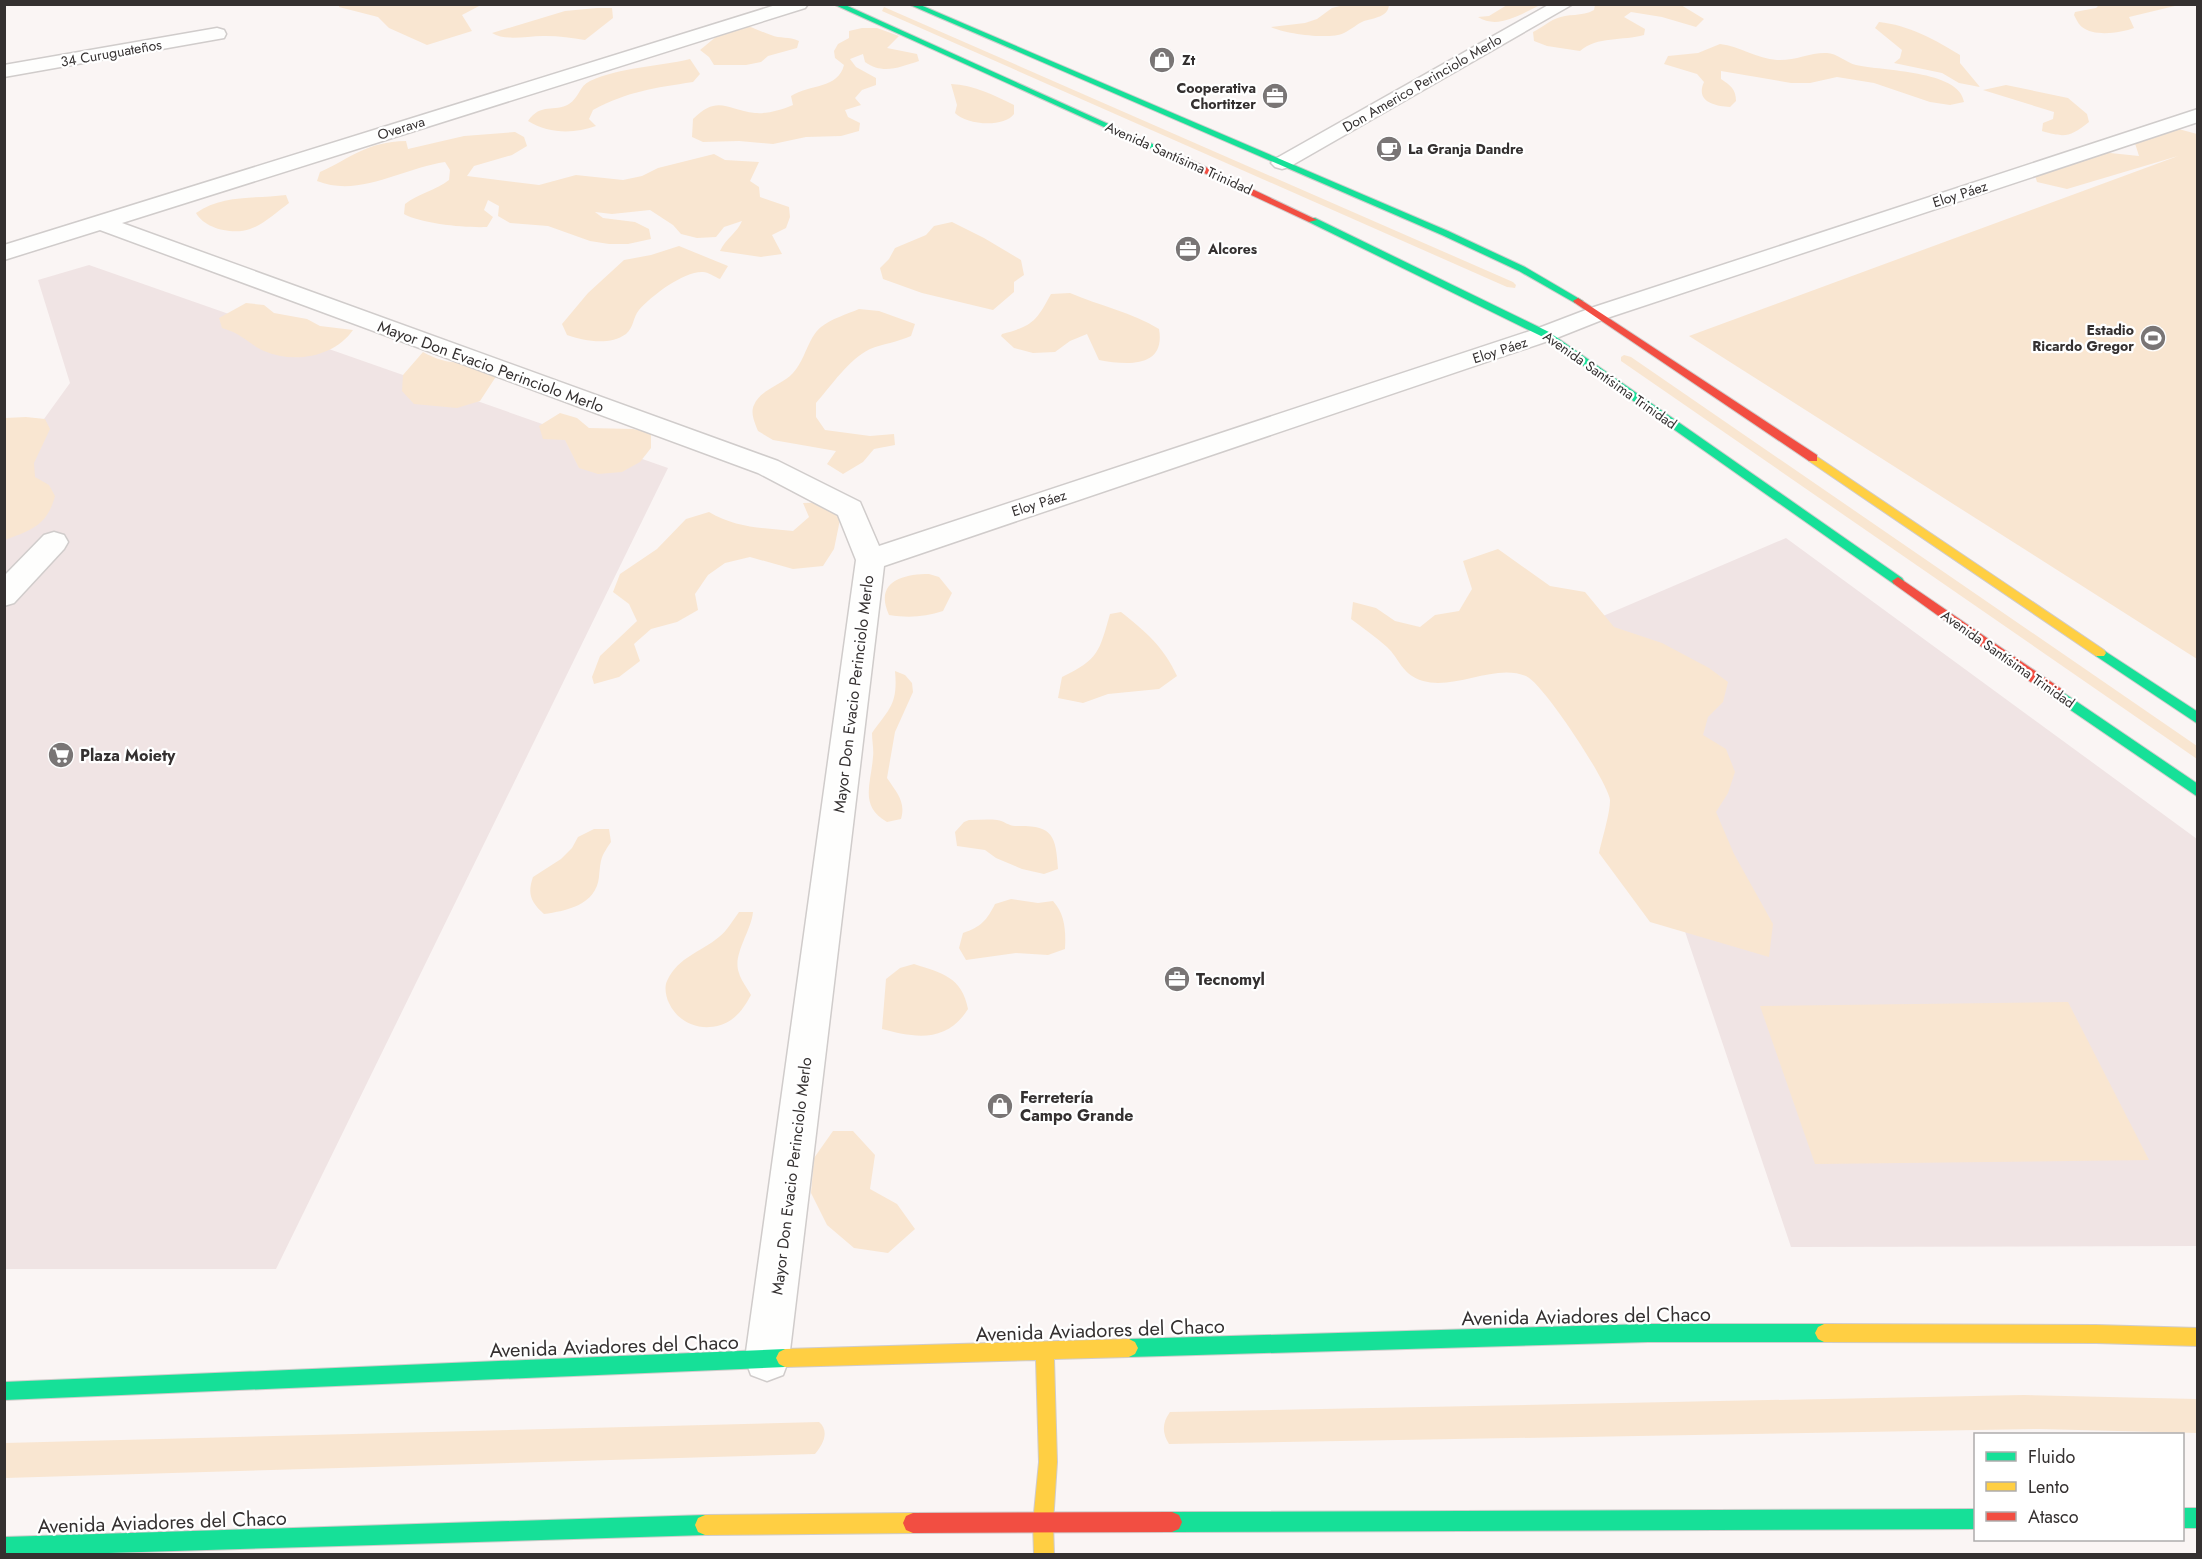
<svg xmlns="http://www.w3.org/2000/svg" width="2202" height="1559" font-family="Jost,sans-serif">
	<style>
		.built { fill: #f0e4e4 }
		.green { fill: #f9e6d1 }
		.lines { fill: none; stroke-linecap: round; stroke-linejoin: round }
		.lane-casing { stroke: #d0cccb; stroke-width: 3 }
		.street-casing { stroke: #d0cccb; stroke-width: 3 }
		.fast-casing { stroke: #d0cccb; stroke-width: 2 }
		.slow-casing { stroke: #d0cccb; stroke-width: 2 }
		.jam-casing { stroke: #d0cccb; stroke-width: 2 }
		.lane { fill: #fefefd; fill-rule: evenodd }
		.street { fill: #fefefd; fill-rule: evenodd }
		.fast { fill: #16e098; fill-rule: evenodd }
		.slow { fill: #ffcf43; fill-rule: evenodd }
		.jam { fill: #f24e42; fill-rule: evenodd }
		.labels { text-anchor: middle; stroke-width: 4.5; stroke-linejoin: round; paint-order: stroke }
		.far-street-label { font-size: 14px; fill: #343030; stroke: #fff }
		.far-poi-label { font-size: 14px; font-weight: bold; fill: #343030; stroke: #fff; text-anchor: start }
		.street-label { font-size: 16px; fill: #343030; stroke: #fff }
		.poi-label { font-size: 16px; font-weight: bold; fill: #343030; stroke: #fff; text-anchor: start }
		.near-street-label { font-size: 20px; fill: #343030; stroke: #fff }
	</style>
	<rect width="100%" height="100%" fill="#faf5f4"/>
	<path class="built" d="M 89,265 L 668,468 L 276,1269 L 5,1269 L 5,473 L 70,383 L 38,280 Z
		M 1786,538 L 2197,839 L 2197,1246 L 1791,1247 L 1582,625 Z"/>
	<path class="green" d="M 1348,4 L 1389,5 C 1388,17 1374,18 1364,21 C 1357,24 1352,29 1344,33 C 1330,40 1285,34 1271,27 L 1305,23 L 1317,19 L 1332,8 Z
		M 339,5 L 339,4 L 481,5 L 462,15 L 472,31 L 427,45 L 389,28 L 378,17 L 339,7 Z
		M 1507,5 L 1507,4 L 1540,5 C 1521,14 1498,30 1478,17 L 1489,16 Z
		M 1595,5 L 1681,5 L 1704,19 L 1696,27 L 1662,17 L 1631,12 L 1624,17 L 1645,29 L 1644,35 C 1623,41 1597,36 1580,51 L 1547,46 L 1534,41 L 1533,32 C 1541,28 1548,22 1555,19 C 1568,13 1582,17 1594,10 Z
		M 2099,5 L 2099,4 L 2179,5 L 2129,17 L 2134,28 C 2121,33 2094,37 2082,27 C 2079,25 2076,19 2074,15 L 2075,12 L 2096,8 Z
		M 884,7 L 1513,282 L 1516,285 L 1515,288 L 1507,287 L 882,11 Z
		M 597,8 L 612,8 L 613,18 L 585,40 C 572,38 559,36 546,36 C 530,35 506,42 492,33 L 565,11 Z
		M 1879,22 C 1908,25 1936,40 1960,55 L 1960,63 L 1980,87 L 1959,83 L 1942,73 L 1894,63 L 1900,58 L 1902,50 L 1875,28 Z
		M 739,24 C 751,26 759,31 771,35 C 780,39 789,36 799,41 L 797,48 L 768,56 L 761,62 L 746,65 L 714,65 L 709,57 L 700,50 L 717,36 L 731,31 Z
		M 862,28 L 877,28 L 899,36 L 887,48 L 917,54 L 919,61 C 900,67 883,75 865,62 L 863,54 L 850,59 L 856,67 L 876,78 L 876,85 L 862,90 L 855,98 L 861,105 L 845,110 L 848,117 L 860,123 L 859,131 L 841,136 L 806,137 L 773,144 L 739,141 L 703,142 L 692,137 L 693,119 C 718,94 727,110 755,113 C 768,114 781,110 793,105 L 791,96 C 810,84 838,89 844,65 L 835,58 L 834,51 L 838,44 L 849,38 L 849,31 Z
		M 1720,44 C 1740,46 1757,59 1777,60 C 1795,61 1811,52 1827,53 C 1836,53 1847,63 1856,65 C 1881,71 1960,70 1964,102 L 1950,105 L 1930,102 L 1874,83 L 1837,77 L 1810,83 L 1791,83 L 1721,71 L 1721,79 C 1730,85 1736,89 1736,101 L 1730,107 C 1715,106 1695,102 1704,82 L 1697,74 L 1664,64 L 1668,56 L 1698,53 Z
		M 690,59 L 700,74 L 693,82 C 654,88 629,91 593,110 L 589,119 L 596,126 C 574,134 549,134 528,121 C 541,102 554,113 569,104 C 579,98 579,86 590,81 C 621,67 657,67 690,59 Z
		M 951,84 C 974,85 994,95 1014,105 L 1014,114 C 1004,128 966,125 955,113 L 957,105 Z
		M 2006,85 L 2068,98 L 2087,114 L 2089,122 C 2070,137 2065,138 2042,131 L 2043,123 L 2053,119 L 2054,112 L 1983,90 Z
		M 2164,125 L 2197,134 L 2197,659 L 1689,336 L 2178,156 L 2067,189 L 2037,182 L 2032,165 L 2068,152 L 2091,151 L 2139,156 L 2133,137 Z
		M 515,132 L 524,137 L 527,146 L 512,155 L 474,166 L 467,176 L 539,185 L 576,175 L 623,180 L 642,176 L 658,168 L 714,154 L 725,160 L 759,162 L 750,181 L 759,187 L 760,197 L 789,207 L 790,217 L 786,228 L 772,235 L 782,254 L 761,257 L 720,251 C 726,238 737,233 742,221 L 724,227 L 716,237 L 697,238 L 681,234 L 673,225 L 650,210 L 612,214 L 595,212 L 603,218 L 635,222 L 649,229 L 651,239 L 628,244 L 609,244 L 590,241 L 548,226 L 510,223 L 498,216 L 499,206 L 488,200 L 484,210 L 493,217 L 487,227 C 466,228 422,224 404,214 L 405,204 C 419,193 435,191 449,180 L 450,170 L 445,162 C 403,168 359,198 317,181 L 320,172 C 353,157 366,142 406,141 L 408,149 L 464,136 Z
		M 286,195 L 289,203 C 278,211 263,225 250,229 C 233,235 205,229 196,213 C 223,194 256,199 286,195 Z
		M 952,222 L 984,238 L 1021,260 L 1024,275 L 1014,282 L 1014,292 L 993,310 L 922,293 L 883,279 L 880,268 L 889,259 L 895,248 L 926,235 L 934,226 Z
		M 679,246 L 728,266 L 720,279 C 715,277 708,272 703,272 C 684,271 651,296 639,310 C 633,317 634,327 626,334 C 609,346 585,341 567,335 L 562,324 L 588,293 L 624,260 L 651,255 Z
		M 1070,293 C 1100,306 1131,312 1159,329 C 1166,369 1126,365 1099,360 L 1087,334 L 1070,341 L 1055,352 L 1033,353 L 1014,348 L 1001,336 L 1002,334 C 1032,326 1036,322 1051,294 Z
		M 246,303 L 264,305 L 274,313 L 307,319 L 320,326 L 353,330 C 334,357 294,364 264,351 C 247,343 243,334 222,328 L 219,318 Z
		M 859,309 L 879,311 L 915,324 L 911,336 C 898,342 882,344 870,349 C 848,360 832,385 816,403 L 816,417 L 825,430 L 870,436 L 894,434 L 895,445 L 874,449 L 863,462 L 843,474 L 827,464 L 836,451 L 773,440 L 758,431 C 755,423 750,413 754,405 C 761,389 782,385 793,373 C 806,359 807,339 821,327 C 831,319 847,314 859,309 Z
		M 423,352 C 443,363 456,364 478,361 L 497,375 L 480,401 L 457,408 L 414,404 L 402,391 L 403,375 Z
		M 1624,355 L 1631,357 L 2197,746 L 2197,759 L 1621,361 L 1621,357 Z
		M 560,413 L 577,418 L 589,428 L 633,429 L 651,433 L 651,448 L 640,462 L 622,472 L 598,474 L 579,468 L 565,440 L 543,439 L 539,426 Z
		M 26,417 L 45,419 L 50,429 L 34,463 L 35,477 L 49,485 L 55,496 C 47,526 31,530 5,540 L 5,418 Z
		M 832,502 L 841,515 L 834,549 L 823,566 L 793,569 L 750,557 L 725,563 L 708,575 L 695,594 L 698,610 L 677,622 L 651,629 L 634,644 L 640,661 L 619,677 L 594,684 L 592,677 L 600,656 L 637,621 L 629,604 L 613,592 L 620,574 L 657,549 L 686,519 L 709,512 C 736,528 763,528 793,531 L 809,517 L 803,503 Z
		M 1498,549 L 1550,586 L 1585,592 L 1614,627 L 1662,643 L 1709,668 L 1728,682 L 1723,702 L 1708,717 L 1703,735 L 1726,749 L 1735,772 L 1728,793 L 1716,812 L 1734,854 L 1773,924 L 1769,957 L 1650,922 L 1599,853 C 1602,839 1610,814 1610,800 C 1608,782 1543,683 1526,676 C 1495,663 1456,690 1423,681 C 1402,675 1399,658 1387,647 C 1376,637 1363,628 1351,619 L 1353,602 L 1376,608 L 1395,621 L 1420,627 L 1435,615 L 1459,611 L 1472,589 L 1463,561 Z
		M 929,574 L 939,577 L 952,593 L 943,611 C 925,617 908,618 889,615 C 874,582 902,574 929,574 Z
		M 1121,612 C 1145,631 1164,647 1177,676 L 1159,689 L 1108,694 L 1083,703 L 1058,698 L 1062,677 C 1099,659 1099,652 1110,614 Z
		M 895,671 L 905,675 L 912,683 L 913,692 L 895,732 L 887,778 C 897,793 906,802 901,819 L 887,822 C 859,806 871,784 873,757 C 874,750 872,741 872,733 C 890,708 898,704 895,671 Z
		M 969,820 C 978,820 988,819 997,820 C 1004,821 1009,826 1015,826 C 1052,825 1056,834 1058,869 L 1044,874 L 1022,869 L 996,858 L 985,850 L 957,846 L 955,832 L 964,822 Z
		M 594,829 L 609,829 L 611,842 C 600,858 601,859 599,877 C 596,905 566,911 544,914 C 531,902 527,894 533,877 L 561,859 L 572,848 L 578,837 Z
		M 1011,899 L 1038,903 L 1053,901 C 1065,914 1066,931 1065,949 L 1048,955 L 1016,953 L 966,960 L 959,948 L 963,933 C 981,927 987,920 995,904 Z
		M 739,912 L 753,912 C 751,932 732,955 739,973 C 741,980 747,988 751,995 C 746,1004 740,1014 731,1020 C 709,1034 680,1027 669,1003 C 666,997 664,987 667,981 C 679,956 700,953 719,937 C 727,931 733,920 739,912 Z
		M 914,964 C 942,973 962,977 968,1009 C 947,1043 915,1038 882,1029 L 886,979 L 900,968 Z
		M 2068,1002 L 2149,1160 L 1815,1164 L 1760,1006 Z
		M 833,1131 L 853,1131 L 875,1155 L 870,1189 L 897,1204 L 915,1229 L 888,1253 L 854,1248 L 827,1225 L 811,1193 L 814,1158 Z
		M 2024,1395 L 2197,1399 L 2197,1433 L 2039,1429 L 1169,1444 C 1162,1433 1162,1423 1170,1412 Z
		M 819,1422 C 830,1431 823,1445 815,1454 L 5,1478 L 5,1443 Z"/>
	<g class="lines">
		<g class="lane-casing">
			<path id="lane" d="M 54,532 L 64,535 L 68,542 L 64,549 L 14,603 L 4,606 L 4,576 L 44,535 Z"/>
		</g>
		<g class="street-casing">
			<path id="street" d="M 779,4 L 808,4 L 805,8 L 122,223 L 778,461 L 860,502 L 879,546 L 1536,329 L 1591,308 L 2198,109 L 2198,122 L 1607,318 L 1554,339 L 884,566 L 789,1359 L 783,1375 L 767,1381 L 751,1375 L 745,1359 L 856,560 L 838,515 L 758,473 L 100,230 L 4,260 L 4,245 Z
				M 1550,4 L 1573,4 L 1289,167 L 1282,169 L 1275,167 L 1271,163 L 1275,159 Z
				M 217,28 L 224,30 L 226,34 L 224,38 L 4,77 L 4,65 Z"/>
		</g>
		<g class="fast-casing">
			<path id="fast" d="M 833,4 L 843,4 L 1177,155 L 1170,157 Z
				M 908,4 L 918,4 L 1448,231 L 1525,267 L 1583,301 L 1575,303 L 1519,271 L 1442,235 Z
				M 1309,218 L 1315,218 L 1549,332 L 1902,578 L 1904,581 L 1902,584 L 1894,584 L 1541,336 L 1309,222 Z
				M 2100,648 L 2198,712 L 2198,724 L 2096,656 L 2094,653 L 2096,650 Z
				M 2058,689 L 2198,784 L 2198,797 L 2053,698 L 2052,694 Z
				M 1648,1324 L 1824,1324 L 1830,1327 L 1833,1333 L 1830,1339 L 1824,1342 L 1648,1342 L 1129,1357 L 1123,1354 L 1120,1348 L 1123,1342 L 1129,1339 Z
				M 785,1349 L 791,1352 L 794,1358 L 791,1364 L 785,1367 L 4,1400 L 4,1382 Z
				M 2182,1508 L 2198,1508 L 2198,1528 L 2182,1528 Z
				M 1976,1509 L 1976,1529 L 1172,1532 L 1165,1529 L 1162,1522 L 1165,1515 L 1172,1512 Z
				M 705,1515 L 712,1518 L 715,1525 L 712,1532 L 705,1535 L 76,1554 L 4,1554 L 4,1537 Z"/>
		</g>
		<g class="slow-casing">
			<path id="slow" d="M 1813,454 L 2104,650 L 2106,653 L 2104,656 L 2096,656 L 1809,461 L 1808,458 Z
				M 1824,1324 L 2096,1325 L 2198,1328 L 2198,1346 L 2096,1343 L 1824,1342 L 1818,1339 L 1815,1333 L 1818,1327 Z
				M 1129,1339 L 1135,1342 L 1138,1348 L 1135,1354 L 1129,1357 L 1054,1359 L 1057,1462 L 1053,1523 L 1054,1554 L 1034,1554 L 1033,1523 L 1039,1462 L 1036,1360 L 785,1367 L 779,1364 L 776,1358 L 779,1352 L 785,1349 Z
				M 913,1513 L 920,1516 L 923,1523 L 920,1530 L 913,1533 L 705,1535 L 698,1532 L 695,1525 L 698,1518 L 705,1515 Z"/>
		</g>
		<g class="jam-casing">
			<path id="jam" d="M 1170,153 L 1176,153 L 1317,220 L 1309,222 L 1170,157 Z
				M 1578,298 L 1817,455 L 1817,461 L 1809,461 L 1575,303 L 1573,301 Z
				M 1898,577 L 2063,690 L 2064,694 L 2063,698 L 2053,698 L 1894,584 L 1892,581 Z
				M 1172,1512 L 1179,1515 L 1182,1522 L 1179,1529 L 1172,1532 L 913,1533 L 906,1530 L 903,1523 L 906,1516 L 913,1513 Z"/>
		</g>
		<use href="#lane" class="lane"/>
		<use href="#street" class="street"/>
		<use href="#fast" class="fast"/>
		<use href="#slow" class="slow"/>
		<use href="#jam" class="jam"/>
	</g>
	<defs>
		<g id="shop-disc" transform="scale(1.35)"><circle r="9.5" fill="#797575" stroke="#fff"/><path d="M-5-2.5h2.3a2.7 3.5 0 0 1 5.4 0H5L5.5 6h-11ZM-1.5-2.5h3a1.5 2.3 0 0 0-3 0Z" fill="#fff"/></g>
		<g id="office-disc" transform="scale(1.35)"><circle r="9.5" fill="#797575" stroke="#fff"/><path d="M-6-3h4V-5.5h4V-3h4V5H-6ZM-1-4.5V-3h2v-1.5ZM-6 0V1H6V0Z" fill="#fff"/></g>
		<g id="cafe-disc" transform="scale(1.35)"><circle r="9.5" fill="#797575" stroke="#fff"/><path d="M-5.5-4.5H6V0H3Q3 3.5 0 3.5H-2.5Q-5.5 3.5-5.5 0ZM3-3.2v2h1.7v-2ZM-6 4.5H4V6H-6Z" fill="#fff"/></g>
		<g id="stadium-disc" transform="scale(1.35)"><circle r="9.5" fill="#797575" stroke="#fff"/><path d="M0-5a6.5 5 0 1 0 0 10a6.5 5 0 1 0 0-10ZM-3.5-1.8h7v3.6h-7Z" fill="#fff"/></g>
		<g id="supermarket-disc" transform="scale(1.35)"><circle r="9.5" fill="#797575" stroke="#fff"/><path d="M-6-5.5h2.5l.6 2H6L4.5 2H-2.5L-4.4-4H-6ZM-1.5 3.2a1.3 1.3 0 1 0 .1 0ZM3 3.2a1.3 1.3 0 1 0 .1 0Z" fill="#fff"/></g>
	</defs>
	<g fill-rule="evenodd">
		<use href="#shop-disc" x="1162" y="60"/>
		<use href="#office-disc" x="1275" y="96"/>
		<use href="#cafe-disc" x="1389" y="149"/>
		<use href="#office-disc" x="1188" y="249"/>
		<use href="#stadium-disc" x="2153" y="338"/>
		<use href="#supermarket-disc" x="61" y="755"/>
		<use href="#office-disc" x="1177" y="979"/>
		<use href="#shop-disc" x="1000" y="1106"/>
	</g>
	<g class="labels">
		<g class="far-street-label">
			<text transform="translate(111 53) rotate(-10)" y="5">34 Curuguateños</text>
			<text transform="translate(1422 83) rotate(-30)" y="5">Don Americo Perinciolo Merlo</text>
			<text transform="translate(401 128) rotate(-17)" y="5">Overava</text>
			<text transform="translate(1179 158) rotate(24)" y="5">Avenida Santísima Trinidad</text>
			<text transform="translate(1960 194) rotate(-18)" y="5">Eloy Páez</text>
			<text transform="translate(1500 350) rotate(-18)" y="5">Eloy Páez</text>
			<text transform="translate(1610 380) rotate(35)" y="5">Avenida Santísima Trinidad</text>
			<text transform="translate(1039 503) rotate(-18)" y="5">Eloy Páez</text>
			<text transform="translate(2008 659) rotate(35)" y="5">Avenida Santísima Trinidad</text>
		</g>
		<g class="far-poi-label">
			<text x="1182" y="65">Zt</text>
			<text x="1256" y="93" text-anchor="end">Cooperativa<tspan x="1256" dy="16">Chortitzer</tspan></text>
			<text x="1408" y="154">La Granja Dandre</text>
			<text x="1208" y="254">Alcores</text>
			<text x="2134" y="335" text-anchor="end">Estadio<tspan x="2134" dy="16">Ricardo Gregor</tspan></text>
		</g>
		<g class="street-label">
			<text transform="translate(491 366) rotate(20)" y="6">Mayor Don Evacio Perinciolo Merlo</text>
			<text transform="translate(853 694) rotate(-83)" y="6">Mayor Don Evacio Perinciolo Merlo</text>
			<text transform="translate(791 1176) rotate(-83)" y="6">Mayor Don Evacio Perinciolo Merlo</text>
		</g>
		<g class="poi-label">
			<text x="80" y="761">Plaza Moiety</text>
			<text x="1196" y="985">Tecnomyl</text>
			<text x="1020" y="1103">Ferretería<tspan x="1020" dy="18">Campo Grande</tspan></text>
		</g>
		<g class="near-street-label">
			<text transform="translate(1586 1316) rotate(-1)" y="7">Avenida Aviadores del Chaco</text>
			<text transform="translate(1100 1330) rotate(-2)" y="7">Avenida Aviadores del Chaco</text>
			<text transform="translate(614 1346) rotate(-2)" y="7">Avenida Aviadores del Chaco</text>
			<text transform="translate(162 1522) rotate(-2)" y="7">Avenida Aviadores del Chaco</text>
		</g>
	</g>
	<rect width="2202" height="1559" fill="none" stroke="#343030" stroke-width="12"/>
	<rect x="1974" y="1433" width="210" height="108" fill="#ffffff" stroke="#aeacac" stroke-width="1.5"/>
	<rect x="1986" y="1452" width="30" height="9" fill="#16e098" stroke="#aeacac" stroke-width="1.5"/>
	<text x="2028" y="1463" font-size="18" fill="#343030">Fluido</text>
	<rect x="1986" y="1482" width="30" height="9" fill="#ffcf43" stroke="#aeacac" stroke-width="1.5"/>
	<text x="2028" y="1493" font-size="18" fill="#343030">Lento</text>
	<rect x="1986" y="1512" width="30" height="9" fill="#f24e42" stroke="#aeacac" stroke-width="1.5"/>
	<text x="2028" y="1523" font-size="18" fill="#343030">Atasco</text>
</svg>
